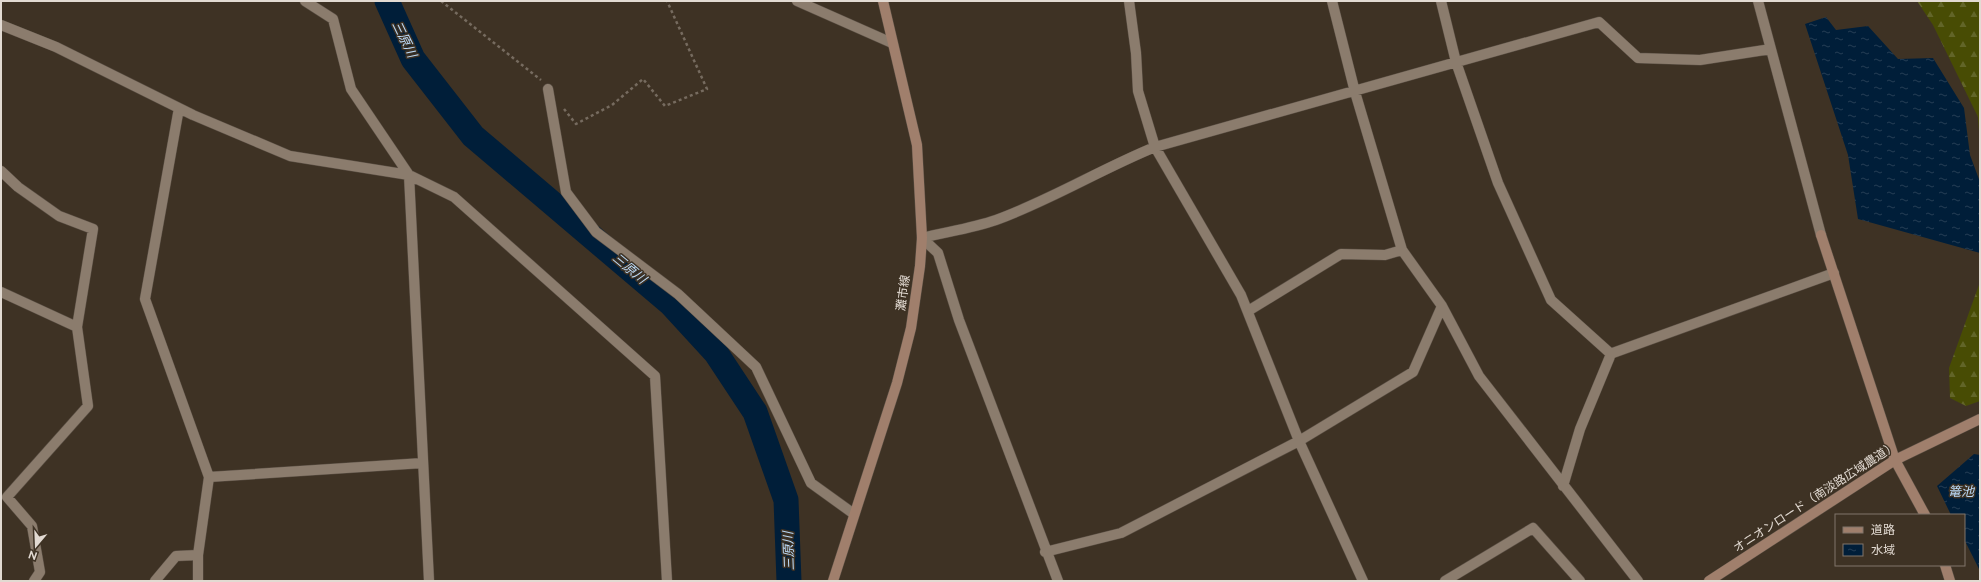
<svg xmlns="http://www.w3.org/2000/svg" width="1981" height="582" font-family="Raleway,'Noto Sans JP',sans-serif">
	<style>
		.forest { fill: url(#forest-firs) }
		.water { fill: url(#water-ripples) }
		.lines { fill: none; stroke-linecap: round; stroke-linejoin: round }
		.river { stroke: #001e39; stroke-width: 25 }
		.street-casing { stroke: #5a4f44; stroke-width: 11 }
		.secondary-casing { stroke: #5a4f44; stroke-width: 11 }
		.path { stroke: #766b5f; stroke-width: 2.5; stroke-dasharray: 3 3; stroke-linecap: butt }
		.street { stroke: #8b7c6d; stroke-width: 10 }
		.secondary { stroke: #a07f6c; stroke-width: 10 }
		.labels { text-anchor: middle; stroke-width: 3; stroke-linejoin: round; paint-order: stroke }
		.street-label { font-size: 12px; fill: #e2dad2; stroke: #3e3224 }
		.water-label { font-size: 13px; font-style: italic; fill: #bbdaf8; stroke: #3e3224 }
	</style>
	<defs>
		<pattern id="forest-firs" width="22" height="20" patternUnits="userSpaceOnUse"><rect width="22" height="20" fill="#484c04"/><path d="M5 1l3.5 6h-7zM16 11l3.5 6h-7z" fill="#626528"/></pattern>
		<pattern id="water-ripples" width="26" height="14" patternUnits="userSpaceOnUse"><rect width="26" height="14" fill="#001e39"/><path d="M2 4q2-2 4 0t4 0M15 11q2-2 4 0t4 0" fill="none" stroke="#253e55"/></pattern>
	</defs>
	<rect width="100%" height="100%" fill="#3e3224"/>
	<path class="forest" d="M 1917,1 L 1980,1 L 1980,145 L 1978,117 L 1933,25 Z
		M 1980,282 L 1980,401 L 1966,406 L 1950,398 L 1949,368 Z"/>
	<path class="water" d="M 1826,17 L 1836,30 L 1868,26 L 1898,59 L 1933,58 L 1964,108 L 1970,155 L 1980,182 L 1980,253 L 1858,219 L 1848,155 L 1805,24 Z
		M 1974,454 L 1980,455 L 1980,571 L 1964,539 L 1964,515 L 1951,515 L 1937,486 Z"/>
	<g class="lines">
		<path class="river" d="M 387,1 L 413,59 L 473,136 L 671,304 L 716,353 L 755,412 L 786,500 L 789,581"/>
		<g class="street-casing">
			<path id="street" d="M 305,1 L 333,19 L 351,89 L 409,175 L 454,197 L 655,376 L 667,581
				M 797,1 L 892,43
				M 1332,1 L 1355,92 L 1402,250 L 1442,306 L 1479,376 L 1638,581
				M 1441,1 L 1456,62 L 1498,183 L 1551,300 L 1611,354 L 1580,429 L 1563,486
				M 1758,1 L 1821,235
				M 1,25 L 56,47 L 193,115 L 290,156 L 409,175 L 429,581
				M 548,89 L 566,192 L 596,232 L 678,294 L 756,367 L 811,483 L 854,514
				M 179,108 L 145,299 L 209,477
				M 1,171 L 18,187 L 59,216 L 93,229 L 77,327 L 88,406 L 7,497 L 32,526 L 40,572 L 34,581
				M 922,238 C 946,232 973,228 996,220 C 1051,200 1101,169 1155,147 L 1599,22 L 1638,58 L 1700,60 L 1771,49
				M 922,238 L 938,253 L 959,320 L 1058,581
				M 1,292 L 77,327
				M 1248,311 L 1341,254 L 1385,255 L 1402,250
				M 1610,354 L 1834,273
				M 1045,552 L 1121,533 L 1299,441 L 1241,295 L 1155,147 L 1138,91 L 1136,53 L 1129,1
				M 198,555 L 198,581
				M 155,581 L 176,556 L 198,555 L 209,477 L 423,463
				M 1363,581 L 1299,441 L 1413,372 L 1442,306
				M 1445,581 L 1533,528 L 1580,581"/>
		</g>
		<g class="secondary-casing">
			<path id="secondary" d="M 1821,235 L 1895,460 L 1925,515
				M 1945,565 L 1950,581
				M 833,581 L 897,383 L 911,328 L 920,266 L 922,238 L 917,145 L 883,1
				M 1709,581 L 1895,460 L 1980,419"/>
		</g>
		<path class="path" d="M 441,1 L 541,80
			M 564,109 L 576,124 L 612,105 L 643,79 L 665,106 L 707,89 L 667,1"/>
		<use href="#street" class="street"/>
		<use href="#secondary" class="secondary"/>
	</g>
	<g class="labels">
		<g class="street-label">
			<text transform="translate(903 293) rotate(-82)" y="4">灘市線</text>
			<text transform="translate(1815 497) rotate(-33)" y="4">オニオンロード（南淡路広域農道）</text>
		</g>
		<g class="water-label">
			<text transform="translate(405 39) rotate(64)" y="5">三原川</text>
			<text transform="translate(630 268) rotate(40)" y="5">三原川</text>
			<text x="1961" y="496">篭池</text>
			<text transform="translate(788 551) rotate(-92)" y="5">三原川</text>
		</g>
	</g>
	<rect width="1981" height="582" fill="none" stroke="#e2dad2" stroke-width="4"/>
	<rect x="1835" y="514" width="130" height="52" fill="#3e3224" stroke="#80756a"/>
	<rect x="1843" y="527" width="20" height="6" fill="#a07f6c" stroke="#80756a"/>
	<text x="1871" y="534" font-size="12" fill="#e2dad2">道路</text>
	<rect x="1843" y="544" width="20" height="12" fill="url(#water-ripples)" stroke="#80756a"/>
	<text x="1871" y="554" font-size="12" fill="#e2dad2">水域</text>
	<g transform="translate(36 546) rotate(199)" stroke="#3e3224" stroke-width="3" paint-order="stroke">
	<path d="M0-3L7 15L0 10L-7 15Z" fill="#e2dad2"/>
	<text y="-6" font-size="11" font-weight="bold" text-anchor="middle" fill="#e2dad2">N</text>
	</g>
</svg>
